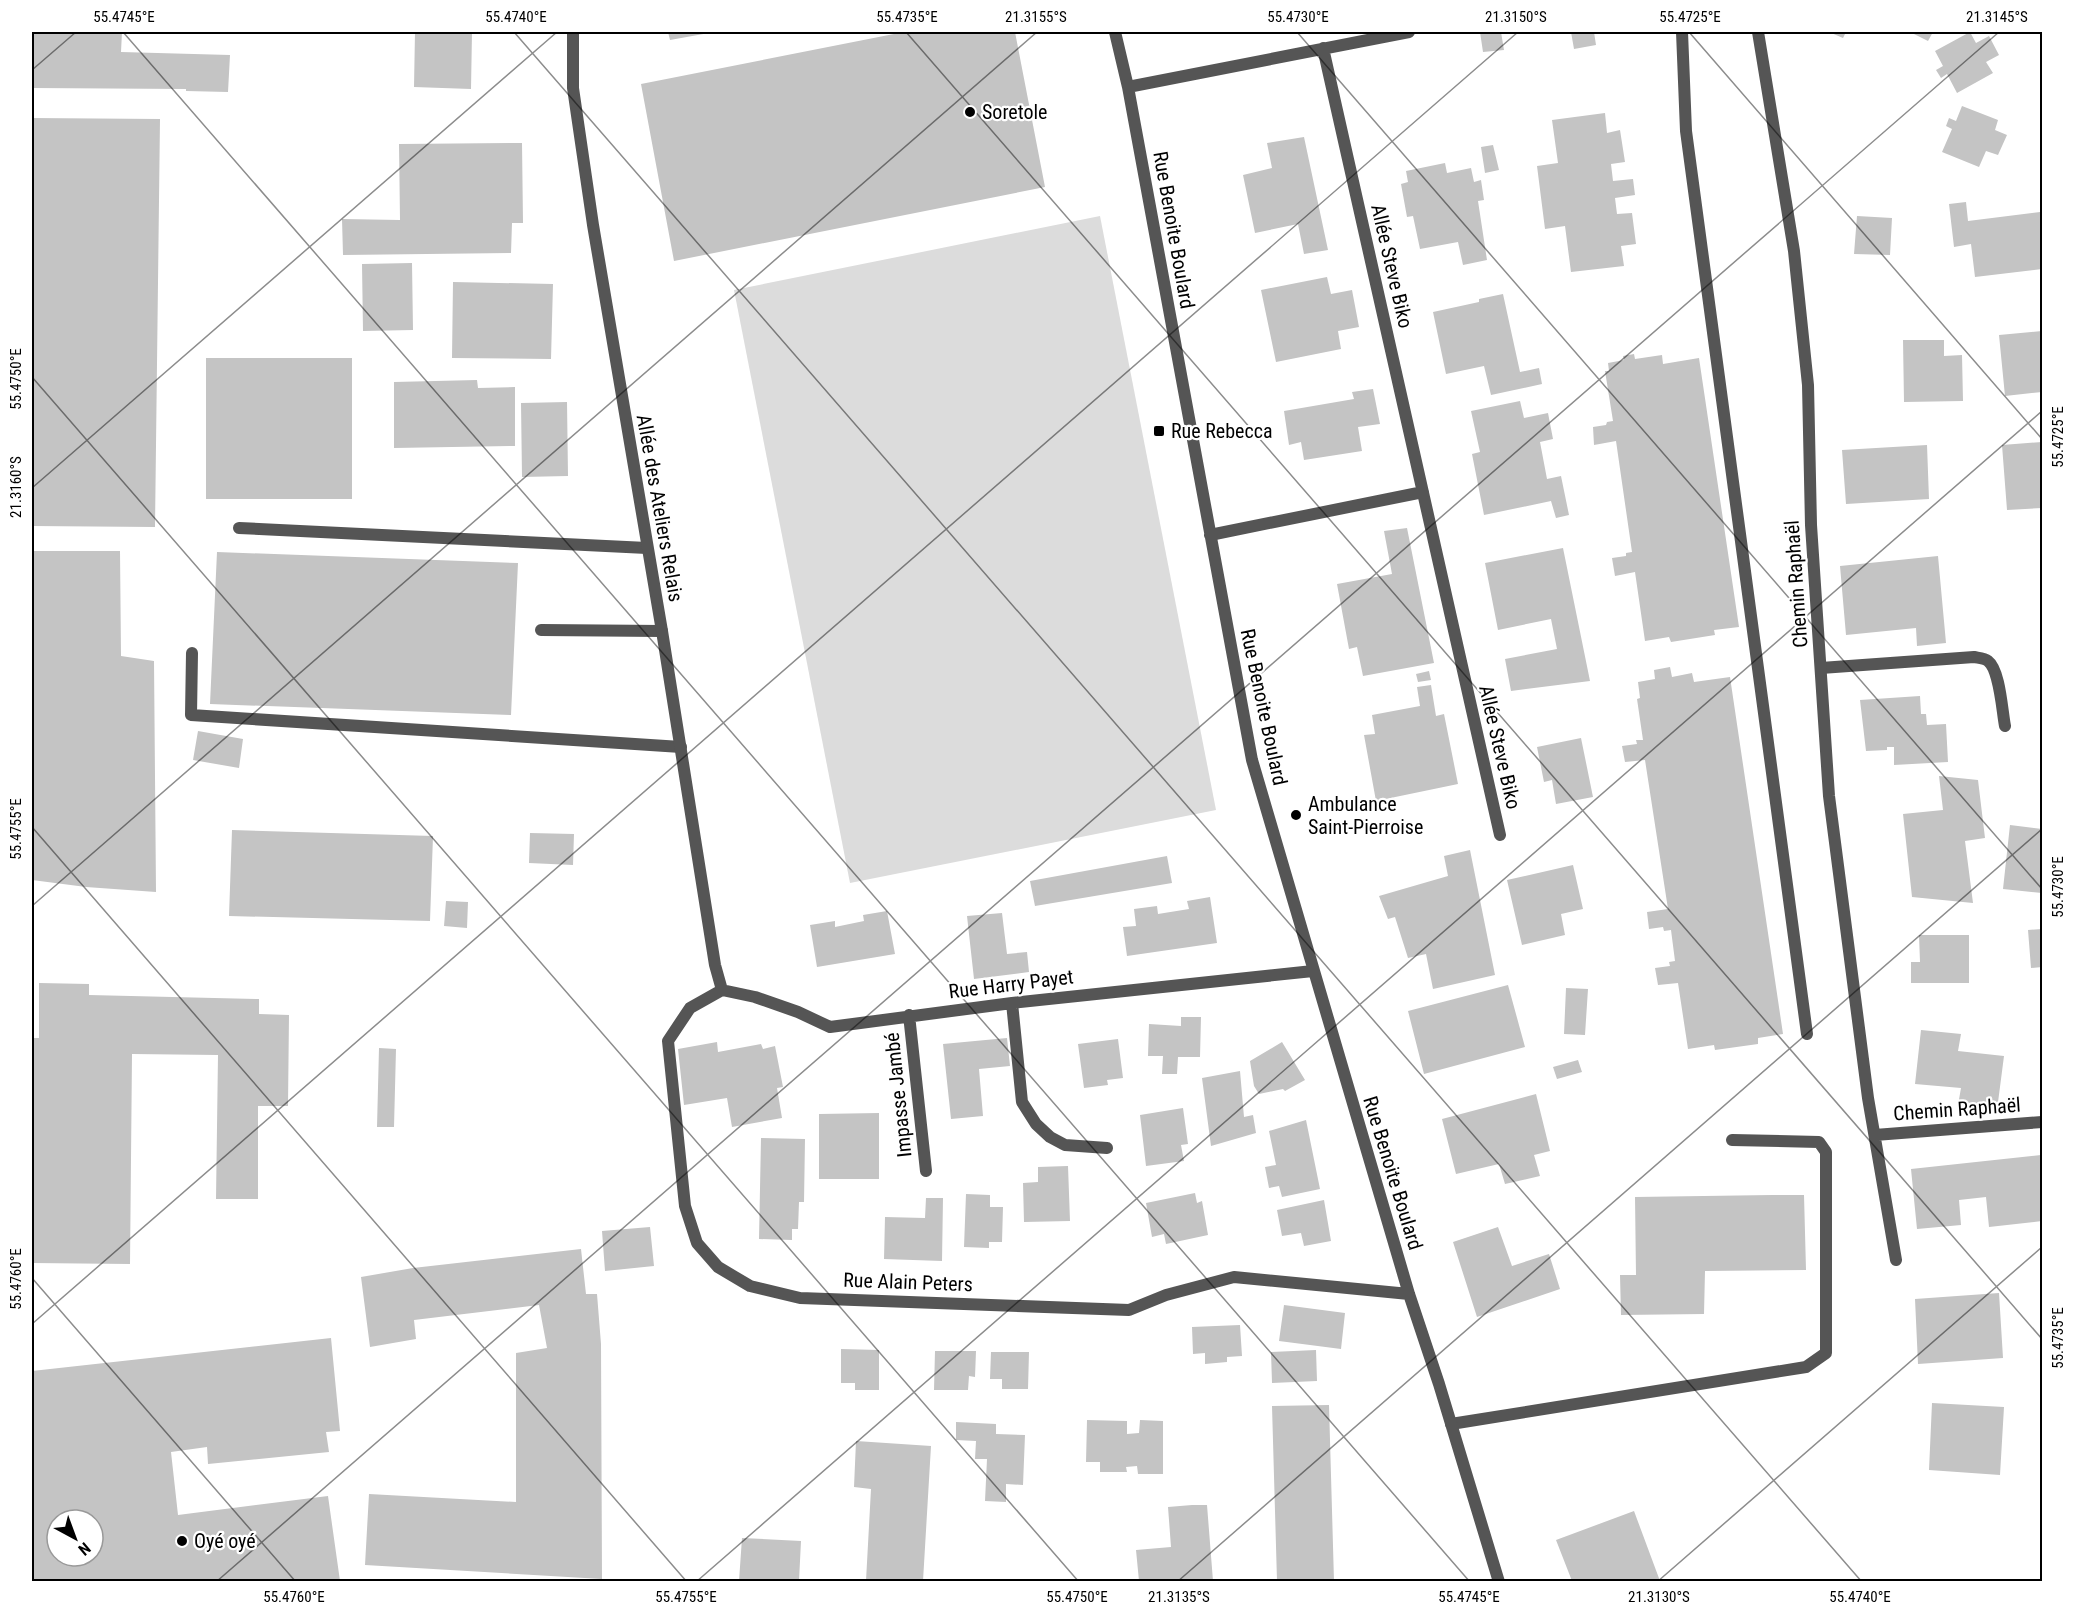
<svg xmlns="http://www.w3.org/2000/svg" width="2074" height="1613" font-family="'Roboto Condensed',sans-serif">
	<style>
		.green { fill: #dcdcdc }
		.building { fill: #c4c4c4; fill-rule: evenodd }
		.lines { fill: none; stroke-linecap: round; stroke-linejoin: round }
		.lane { stroke: #555; stroke-width: 12 }
		.street { stroke: #555; stroke-width: 12 }
		.ticks { fill: none; stroke: #000; stroke-width: 1.5; stroke-opacity: 0.45 }
		.poi-dot { fill: #000; stroke: #fff; stroke-width: 2 }
		.labels { text-anchor: middle; stroke-width: 4.5; stroke-linejoin: round; paint-order: stroke }
		.poi-label { font-size: 20px; fill: #000; stroke: #fff; text-anchor: start }
		.street-label { font-size: 20px; fill: #000; stroke: #fff }
		.neatline { fill: none; stroke: #000; stroke-width: 2 }
		.ticks-label { font-size: 15px; text-anchor: middle; fill: #000 }
	</style>
	<rect width="100%" height="100%" fill="#fff"/>
	<path class="green" d="M 1100,216 L 1216,810 L 850,883 L 734,290 Z"/>
	<path class="building" d="M 32,32 L 122,32 L 121,52 L 230,55 L 228,92 L 186,91 L 186,89 L 32,88 Z
		M 415,32 L 472,32 L 471,89 L 414,87 Z
		M 668,32 L 709,32 L 709,33 L 670,40 Z
		M 904,32 L 1015,32 L 1045,187 L 674,261 L 641,84 Z
		M 1480,32 L 1501,32 L 1504,50 L 1483,52 Z
		M 1571,32 L 1594,32 L 1596,45 L 1574,49 Z
		M 1829,32 L 1846,32 L 1843,38 Z
		M 1910,32 L 1933,32 L 1928,41 Z
		M 1970,32 L 1976,43 L 1989,36 L 1999,55 L 1986,62 L 1993,73 L 1957,93 L 1947,74 L 1941,78 L 1936,70 L 1943,66 L 1935,51 Z
		M 1962,106 L 1998,120 L 1995,130 L 2007,135 L 1998,155 L 1986,151 L 1979,167 L 1942,152 L 1952,129 L 1946,126 L 1949,118 L 1956,121 Z
		M 1605,113 L 1607,133 L 1620,130 L 1625,162 L 1611,164 L 1613,181 L 1633,179 L 1635,195 L 1615,198 L 1617,214 L 1632,213 L 1636,244 L 1621,246 L 1624,266 L 1571,272 L 1565,226 L 1545,229 L 1537,166 L 1558,163 L 1552,120 Z
		M 32,118 L 160,119 L 155,527 L 32,526 Z
		M 1304,137 L 1328,250 L 1304,254 L 1298,224 L 1255,233 L 1243,175 L 1272,168 L 1267,143 Z
		M 522,143 L 523,223 L 512,223 L 511,253 L 343,255 L 342,219 L 400,220 L 399,144 Z
		M 1493,145 L 1499,170 L 1485,173 L 1481,147 Z
		M 1445,163 L 1447,173 L 1471,168 L 1474,182 L 1481,180 L 1484,200 L 1478,201 L 1487,260 L 1463,265 L 1458,242 L 1420,249 L 1413,216 L 1407,217 L 1401,184 L 1408,182 L 1406,171 Z
		M 1966,202 L 1968,221 L 2040,212 L 2042,231 L 2042,269 L 1975,277 L 1971,244 L 1954,247 L 1949,204 Z
		M 1857,216 L 1892,218 L 1890,255 L 1854,254 Z
		M 412,263 L 413,330 L 363,331 L 362,264 Z
		M 1327,277 L 1331,294 L 1352,290 L 1359,327 L 1338,331 L 1341,349 L 1276,362 L 1261,290 Z
		M 453,282 L 553,284 L 551,359 L 452,358 Z
		M 1503,294 L 1520,372 L 1539,368 L 1542,384 L 1491,395 L 1484,366 L 1446,374 L 1433,312 L 1479,302 L 1479,299 Z
		M 2042,331 L 2042,392 L 2005,396 L 1999,335 Z
		M 1903,340 L 1944,340 L 1944,356 L 1962,355 L 1963,401 L 1904,402 Z
		M 1634,354 L 1635,359 L 1662,355 L 1663,364 L 1699,358 L 1739,627 L 1714,630 L 1715,635 L 1671,642 L 1669,637 L 1645,641 L 1635,572 L 1615,576 L 1612,558 L 1626,556 L 1626,553 L 1632,552 L 1616,441 L 1594,445 L 1593,427 L 1606,425 L 1607,422 L 1613,421 L 1605,371 L 1609,371 L 1608,363 L 1624,360 L 1623,356 Z
		M 206,358 L 352,358 L 352,499 L 206,499 Z
		M 477,380 L 478,388 L 515,387 L 515,446 L 394,448 L 394,382 Z
		M 1373,389 L 1380,424 L 1358,427 L 1362,451 L 1304,460 L 1301,442 L 1289,445 L 1284,411 L 1354,399 L 1352,392 Z
		M 1520,401 L 1524,418 L 1548,413 L 1553,439 L 1540,442 L 1547,479 L 1561,476 L 1569,515 L 1556,518 L 1551,501 L 1484,515 L 1472,454 L 1480,452 L 1471,411 Z
		M 567,402 L 568,476 L 522,477 L 521,403 Z
		M 2042,442 L 2042,508 L 2007,510 L 2002,445 Z
		M 1927,445 L 1929,499 L 1846,504 L 1842,450 Z
		M 1407,528 L 1434,663 L 1363,676 L 1357,647 L 1349,649 L 1337,584 L 1392,574 L 1384,531 Z
		M 1563,548 L 1590,681 L 1511,691 L 1505,659 L 1557,649 L 1551,619 L 1498,630 L 1485,563 Z
		M 32,551 L 120,551 L 121,656 L 154,661 L 156,892 L 86,887 L 32,880 Z
		M 217,552 L 518,563 L 511,715 L 210,704 Z
		M 1938,556 L 1946,643 L 1917,646 L 1916,628 L 1846,635 L 1840,566 Z
		M 1670,667 L 1672,677 L 1692,673 L 1694,682 L 1730,677 L 1783,1034 L 1758,1038 L 1758,1044 L 1715,1050 L 1714,1045 L 1688,1049 L 1678,983 L 1658,985 L 1655,968 L 1670,966 L 1669,962 L 1675,961 L 1671,930 L 1664,931 L 1663,927 L 1649,929 L 1647,912 L 1668,909 L 1645,760 L 1625,762 L 1622,746 L 1637,744 L 1636,740 L 1643,740 L 1637,699 L 1640,698 L 1638,682 L 1655,679 L 1654,670 Z
		M 1429,671 L 1431,680 L 1418,682 L 1416,674 Z
		M 1431,685 L 1436,716 L 1444,714 L 1458,784 L 1376,801 L 1364,735 L 1375,734 L 1372,715 L 1420,706 L 1417,687 Z
		M 1920,696 L 1921,714 L 1926,714 L 1927,725 L 1946,724 L 1948,762 L 1894,765 L 1894,747 L 1887,747 L 1887,750 L 1866,751 L 1860,700 Z
		M 198,731 L 243,739 L 239,768 L 193,760 Z
		M 1581,738 L 1593,797 L 1556,804 L 1552,780 L 1544,782 L 1537,747 Z
		M 1939,776 L 1978,780 L 1985,838 L 1965,841 L 1973,903 L 1912,897 L 1903,814 L 1943,810 Z
		M 2010,825 L 2042,829 L 2042,893 L 2003,889 Z
		M 232,830 L 433,836 L 430,921 L 229,916 Z
		M 530,833 L 574,834 L 573,865 L 529,863 Z
		M 1470,850 L 1495,975 L 1433,989 L 1426,954 L 1408,958 L 1395,917 L 1388,919 L 1379,896 L 1448,876 L 1444,856 Z
		M 1167,856 L 1172,883 L 1035,906 L 1030,881 Z
		M 1573,865 L 1583,909 L 1561,914 L 1565,935 L 1522,945 L 1507,880 Z
		M 1210,897 L 1217,943 L 1127,956 L 1123,927 L 1136,926 L 1134,909 L 1157,906 L 1158,914 L 1189,909 L 1187,901 Z
		M 446,901 L 468,902 L 467,928 L 444,926 Z
		M 887,911 L 895,954 L 817,967 L 810,925 L 835,921 L 835,927 L 864,921 L 863,915 Z
		M 1002,913 L 1007,954 L 1027,952 L 1029,972 L 974,979 L 967,916 Z
		M 2042,929 L 2042,967 L 2031,968 L 2028,930 Z
		M 1919,935 L 1969,935 L 1969,983 L 1911,983 L 1911,962 L 1920,962 Z
		M 39,983 L 89,984 L 89,995 L 259,999 L 259,1014 L 289,1015 L 288,1106 L 258,1106 L 258,1199 L 216,1199 L 218,1055 L 132,1054 L 130,1264 L 32,1263 L 32,1038 L 39,1038 Z
		M 1508,985 L 1525,1047 L 1424,1074 L 1408,1011 Z
		M 1566,988 L 1588,989 L 1585,1035 L 1564,1034 Z
		M 1181,1017 L 1201,1017 L 1200,1057 L 1178,1057 L 1177,1074 L 1162,1074 L 1163,1056 L 1148,1056 L 1149,1024 L 1181,1026 Z
		M 1921,1030 L 1961,1034 L 1958,1051 L 2004,1056 L 1997,1110 L 1958,1105 L 1961,1088 L 1915,1084 Z
		M 1007,1038 L 1010,1066 L 979,1069 L 983,1116 L 951,1119 L 943,1044 Z
		M 1118,1039 L 1123,1078 L 1107,1080 L 1108,1085 L 1084,1088 L 1078,1044 Z
		M 717,1042 L 718,1052 L 761,1044 L 763,1049 L 775,1046 L 783,1087 L 777,1088 L 782,1118 L 732,1127 L 727,1098 L 684,1105 L 678,1049 Z
		M 1282,1042 L 1305,1080 L 1285,1091 L 1283,1089 L 1259,1094 L 1254,1086 L 1250,1061 Z
		M 379,1048 L 396,1049 L 394,1127 L 377,1127 Z
		M 1578,1060 L 1582,1072 L 1557,1079 L 1553,1067 Z
		M 1240,1071 L 1244,1117 L 1253,1115 L 1256,1133 L 1211,1146 L 1202,1078 Z
		M 1536,1094 L 1550,1151 L 1534,1155 L 1540,1176 L 1505,1184 L 1499,1164 L 1456,1174 L 1442,1119 Z
		M 1183,1108 L 1188,1144 L 1181,1145 L 1184,1161 L 1146,1166 L 1140,1115 Z
		M 879,1113 L 879,1179 L 819,1179 L 819,1114 Z
		M 1306,1120 L 1320,1189 L 1282,1197 L 1279,1186 L 1269,1188 L 1265,1167 L 1276,1165 L 1269,1131 Z
		M 761,1138 L 805,1139 L 804,1202 L 799,1202 L 798,1229 L 792,1229 L 792,1240 L 759,1239 Z
		M 2041,1155 L 2042,1221 L 1989,1227 L 1986,1197 L 1959,1200 L 1961,1225 L 1917,1229 L 1911,1169 Z
		M 1068,1166 L 1070,1221 L 1024,1222 L 1023,1183 L 1038,1182 L 1038,1167 Z
		M 1195,1193 L 1197,1203 L 1202,1201 L 1208,1235 L 1166,1244 L 1164,1234 L 1152,1237 L 1146,1203 Z
		M 966,1194 L 990,1195 L 990,1207 L 1003,1207 L 1002,1242 L 989,1242 L 989,1248 L 964,1247 Z
		M 1772,1195 L 1804,1195 L 1806,1270 L 1705,1271 L 1704,1314 L 1621,1315 L 1620,1275 L 1636,1275 L 1635,1197 Z
		M 926,1198 L 943,1198 L 942,1261 L 884,1259 L 885,1217 L 925,1218 Z
		M 1324,1200 L 1331,1241 L 1304,1246 L 1301,1233 L 1282,1236 L 1277,1210 Z
		M 650,1227 L 654,1266 L 605,1271 L 602,1231 Z
		M 1498,1227 L 1512,1266 L 1549,1254 L 1560,1289 L 1477,1317 L 1453,1242 Z
		M 581,1249 L 586,1294 L 597,1294 L 601,1344 L 602,1579 L 365,1565 L 369,1494 L 516,1502 L 516,1353 L 547,1348 L 539,1305 L 414,1320 L 416,1339 L 370,1347 L 361,1277 L 413,1268 Z
		M 1999,1293 L 2003,1358 L 1918,1364 L 1915,1299 Z
		M 1284,1305 L 1345,1313 L 1341,1349 L 1279,1341 Z
		M 1240,1325 L 1242,1356 L 1227,1357 L 1227,1362 L 1205,1364 L 1205,1353 L 1193,1354 L 1192,1327 Z
		M 331,1338 L 340,1431 L 326,1432 L 329,1452 L 208,1464 L 207,1447 L 171,1452 L 178,1515 L 328,1496 L 340,1581 L 32,1581 L 32,1371 ZM 57,1520 L 93,1520 L 93,1556 L 57,1556 Z
		M 841,1349 L 879,1350 L 879,1390 L 855,1390 L 855,1383 L 841,1383 Z
		M 1316,1350 L 1317,1381 L 1272,1383 L 1271,1352 Z
		M 935,1351 L 976,1351 L 975,1377 L 969,1376 L 968,1390 L 934,1390 Z
		M 991,1352 L 1029,1352 L 1028,1389 L 1002,1389 L 1002,1379 L 990,1379 Z
		M 1932,1403 L 2004,1407 L 2000,1475 L 1929,1470 Z
		M 1329,1405 L 1334,1581 L 1277,1581 L 1272,1406 Z
		M 1087,1420 L 1127,1421 L 1127,1434 L 1139,1433 L 1140,1420 L 1163,1421 L 1163,1474 L 1138,1474 L 1137,1466 L 1126,1467 L 1127,1472 L 1100,1472 L 1100,1462 L 1086,1462 Z
		M 956,1422 L 996,1424 L 996,1434 L 1025,1435 L 1023,1485 L 1006,1484 L 1006,1502 L 985,1501 L 987,1459 L 975,1459 L 976,1441 L 956,1440 Z
		M 856,1441 L 931,1446 L 923,1581 L 866,1581 L 871,1489 L 854,1487 Z
		M 1192,1505 L 1207,1505 L 1213,1581 L 1139,1581 L 1136,1550 L 1171,1547 L 1168,1507 Z
		M 1634,1511 L 1660,1581 L 1572,1581 L 1556,1540 Z
		M 742,1538 L 801,1541 L 799,1581 L 739,1581 Z"/>
	<g class="lines">
		<path class="lane" d="M 1682,32 L 1686,131 L 1807,1034
			M 239,528 L 647,548
			M 541,630 L 662,631
			M 192,653 L 191,715 L 681,747
			M 1821,668 L 1974,657 C 1979,658 1984,658 1988,661 C 2000,670 2002,711 2005,726
			M 1451,1424 L 1806,1367 L 1826,1353 L 1826,1152 L 1819,1142 L 1732,1140"/>
		<path class="street" d="M 573,32 L 573,88 L 593,225 L 662,631 L 715,965 L 722,990
			M 1115,32 L 1128,87 L 1252,760 L 1409,1294 L 1439,1384 L 1499,1582
			M 1758,32 L 1794,251 L 1808,385 L 1811,525 L 1829,796 L 1868,1098 L 1896,1260
			M 1323,48 L 1500,835
			M 1128,87 L 1409,32
			M 1210,535 L 1423,492
			M 722,990 L 690,1008 L 668,1041 L 685,1206 L 697,1243 L 718,1267 L 750,1286 L 800,1298 L 1129,1310 L 1166,1295 L 1234,1277 L 1409,1294
			M 722,990 L 755,997 L 798,1012 L 830,1027 L 1012,1003 L 1313,971
			M 1012,1003 L 1022,1102 L 1036,1124 L 1050,1137 L 1065,1145 L 1107,1148
			M 909,1015 L 926,1171
			M 1875,1135 L 2042,1122"/>
	</g>
	<path class="ticks" d="M 123,32 L 1470,1582M 514,32 L 1862,1582M 906,32 L 2042,1339M 1297,32 L 2042,889M 1689,32 L 2042,439M 32,70 L 76,32M 32,377 L 1079,1582M 32,488 L 557,32M 32,827 L 687,1582M 32,906 L 1037,32M 32,1278 L 296,1582M 32,1324 L 1518,32M 216,1582 L 1999,32M 696,1582 L 2042,411M 1177,1582 L 2042,829M 1657,1582 L 2042,1247"/>
	<g class="poi-dot">
		<circle cx="970" cy="112" r="6"/>
		<rect x="1153" y="425" width="12" height="12" rx="3"/>
		<circle cx="1296" cy="815" r="6"/>
		<circle cx="182" cy="1541" r="6"/>
	</g>
	<g class="labels">
		<g class="poi-label">
			<text x="982" y="119">Soretole</text>
			<text x="1171" y="438">Rue Rebecca</text>
			<text x="1308" y="811">Ambulance<tspan x="1308" dy="23">Saint-Pierroise</tspan></text>
			<text x="194" y="1548">Oyé oyé</text>
		</g>
		<g class="street-label">
			<text transform="translate(1174 230) rotate(80)" y="7">Rue Benoite Boulard</text>
			<text transform="translate(1392 266) rotate(77)" y="7">Allée Steve Biko</text>
			<text transform="translate(660 508) rotate(80)" y="7">Allée des Ateliers Relais</text>
			<text transform="translate(1796 584) rotate(-94)" y="7">Chemin Raphaël</text>
			<text transform="translate(1264 707) rotate(78)" y="7">Rue Benoite Boulard</text>
			<text transform="translate(1500 747) rotate(77)" y="7">Allée Steve Biko</text>
			<text transform="translate(1011 984) rotate(-7)" y="7">Rue Harry Payet</text>
			<text transform="translate(898 1095) rotate(-96)" y="7">Impasse Jambé</text>
			<text transform="translate(1957 1109) rotate(-4)" y="7">Chemin Raphaël</text>
			<text transform="translate(1393 1173) rotate(73)" y="7">Rue Benoite Boulard</text>
			<text transform="translate(908 1282) rotate(2)" y="7">Rue Alain Peters</text>
		</g>
	</g>
	<rect width="2074" height="1613" fill="none" stroke="#ffffff" stroke-width="66"/>
	<g transform="translate(75 1538) rotate(139)"><circle r="28" fill="#ffffff" stroke="#999999" stroke-width="1.5"/>
	<path d="M0-4.5L10 22L0 15L-10 22Z" fill="#000000"/>
	<text y="-9" font-size="16" font-weight="bold" text-anchor="middle" fill="#000000">N</text>
	</g>
	<rect x="33" y="33" width="2008" height="1547" class="neatline"/>
	<g class="ticks-label">
		<text x="124" y="22">55.4745°E</text>
		<text x="516" y="22">55.4740°E</text>
		<text x="907" y="22">55.4735°E</text>
		<text x="1036" y="22">21.3155°S</text>
		<text x="1298" y="22">55.4730°E</text>
		<text x="1516" y="22">21.3150°S</text>
		<text x="1690" y="22">55.4725°E</text>
		<text x="1997" y="22">21.3145°S</text>
		<text transform="translate(16 379) rotate(-90)" y="5">55.4750°E</text>
		<text transform="translate(2058 437) rotate(-90)" y="5">55.4725°E</text>
		<text transform="translate(16 487) rotate(-90)" y="5">21.3160°S</text>
		<text transform="translate(16 829) rotate(-90)" y="5">55.4755°E</text>
		<text transform="translate(2058 887) rotate(-90)" y="5">55.4730°E</text>
		<text transform="translate(16 1279) rotate(-90)" y="5">55.4760°E</text>
		<text transform="translate(2058 1338) rotate(-90)" y="5">55.4735°E</text>
		<text x="294" y="1602">55.4760°E</text>
		<text x="686" y="1602">55.4755°E</text>
		<text x="1077" y="1602">55.4750°E</text>
		<text x="1179" y="1602">21.3135°S</text>
		<text x="1469" y="1602">55.4745°E</text>
		<text x="1659" y="1602">21.3130°S</text>
		<text x="1860" y="1602">55.4740°E</text>
	</g>
</svg>
